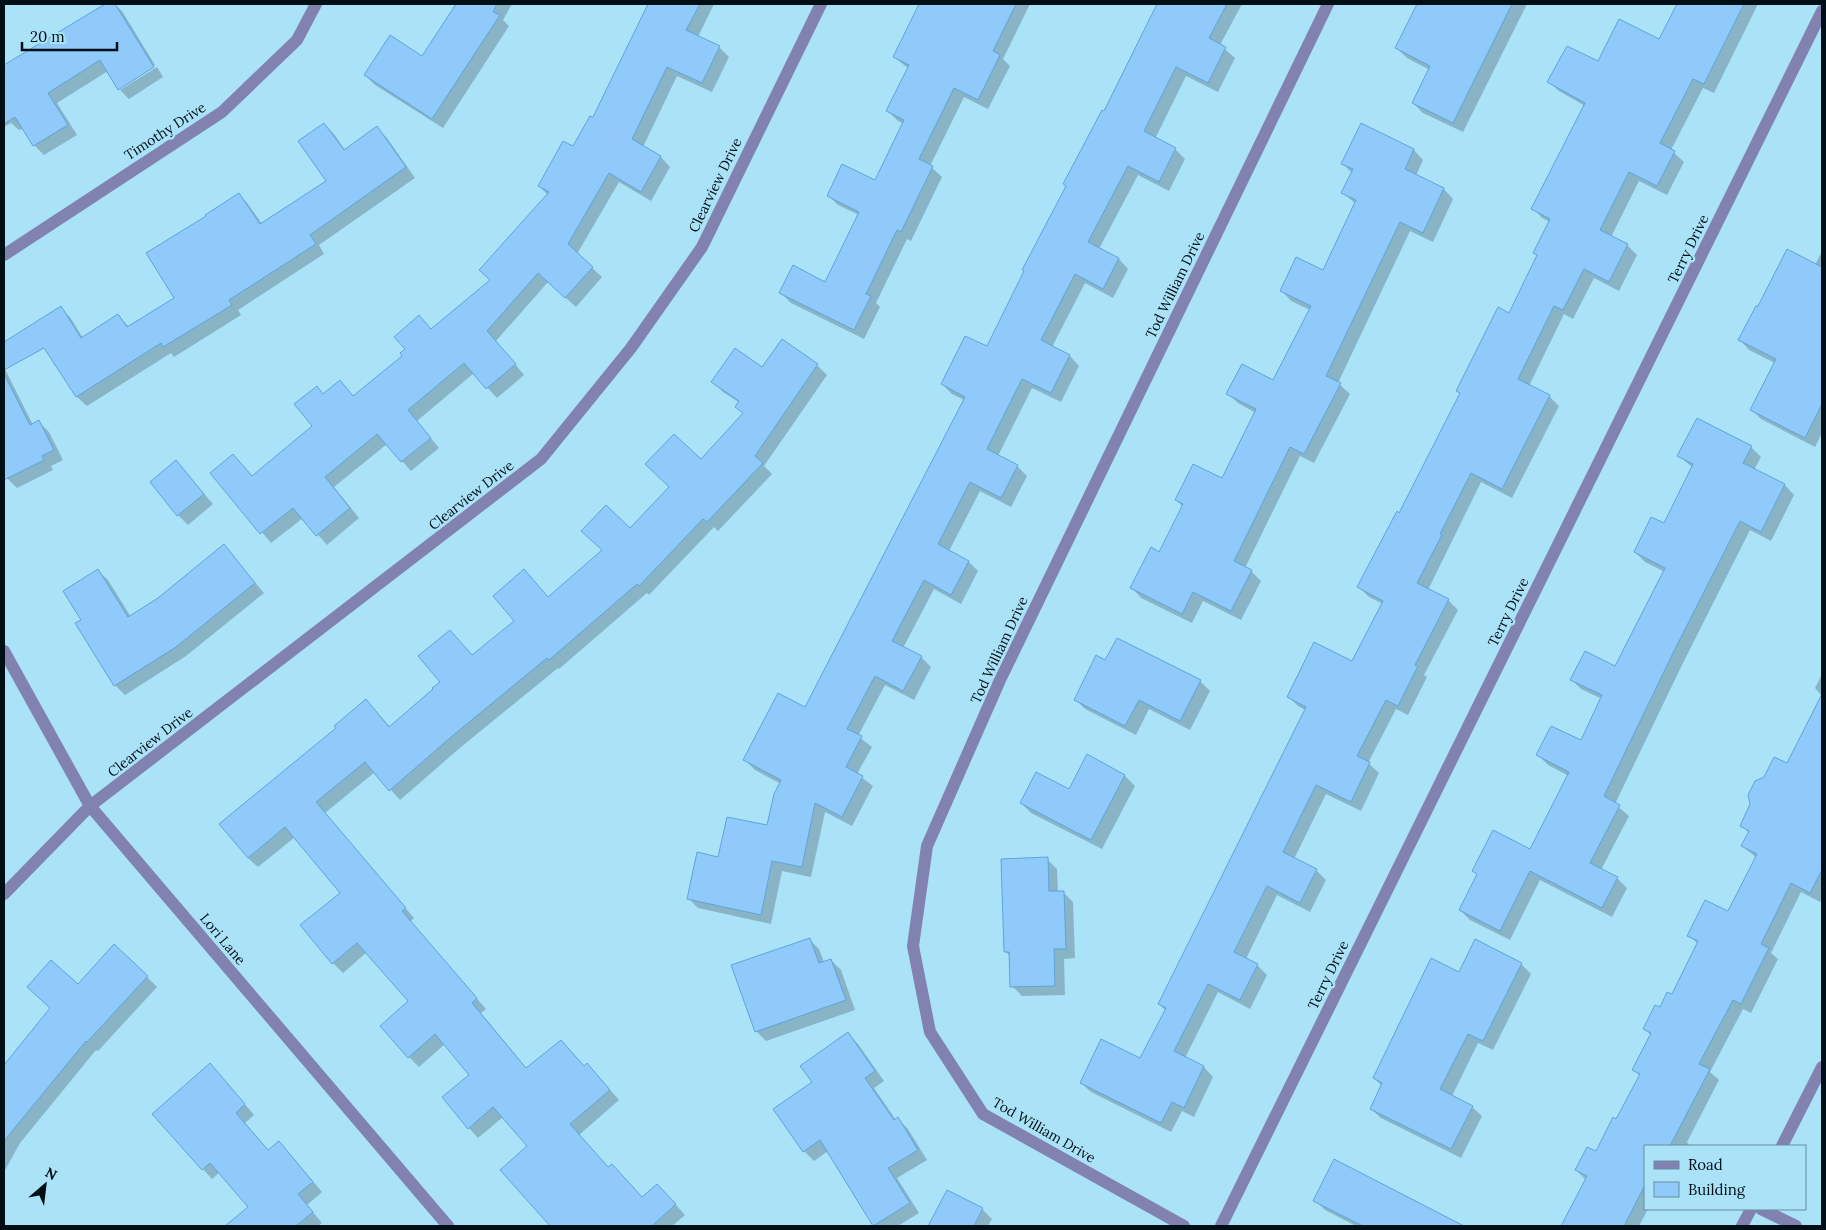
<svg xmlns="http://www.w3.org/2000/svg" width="1826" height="1230" font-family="Lora,serif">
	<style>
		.shadow { fill: #0003 }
		.building { fill: #8fcafa; stroke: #5da4db }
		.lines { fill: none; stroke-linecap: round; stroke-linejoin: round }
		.street { stroke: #8282b0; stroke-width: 12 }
		.labels { text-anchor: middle; stroke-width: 5; stroke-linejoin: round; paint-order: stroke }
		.street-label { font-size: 14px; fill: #000e16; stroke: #aae2f8 }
	</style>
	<rect width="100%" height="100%" fill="#aae2f8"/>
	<path class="shadow" d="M 108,4 L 114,4 L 122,11 L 155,65 L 120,87 L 120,89 L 108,71 L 57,103 L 77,135 L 44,155 L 34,145 L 24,128 L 19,130 L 11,123 L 4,127 L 4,67 Z
		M 453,4 L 512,4 L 503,20 L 509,26 L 443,128 L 375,85 L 365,75 L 423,58 L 456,6 Z
		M 649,4 L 714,4 L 698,37 L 719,47 L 729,57 L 712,92 L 677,76 L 643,147 L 661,157 L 670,167 L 651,201 L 619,182 L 577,254 L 602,277 L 576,307 L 548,282 L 496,341 L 524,375 L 497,398 L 474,373 L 417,421 L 439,448 L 411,471 L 387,444 L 334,487 L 359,518 L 327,545 L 303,518 L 271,543 L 212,473 L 233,455 L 253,477 L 314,427 L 317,387 L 324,395 L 340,382 L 354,397 L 404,356 L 432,330 L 491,281 L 548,195 L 539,186 L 573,148 L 593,119 Z
		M 922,4 L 1030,4 L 1003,59 L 1010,66 L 988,109 L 964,97 L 930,166 L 942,177 L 911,241 L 907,239 L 876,303 L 880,307 L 864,339 L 791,303 L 781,293 L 826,283 L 859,215 L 838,205 L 828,195 L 875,182 L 904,124 L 898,121 L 888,111 L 909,69 L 894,57 Z
		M 1159,4 L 1242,4 L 1220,45 L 1235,58 L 1218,92 L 1186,76 L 1155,139 L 1175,149 L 1185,159 L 1169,191 L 1138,175 L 1099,249 L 1119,259 L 1128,269 L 1113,298 L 1085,283 L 1052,347 L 1070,356 L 1079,366 L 1061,402 L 1032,388 L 998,456 L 1017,466 L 1027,476 L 1011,507 L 980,491 L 949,551 L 969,562 L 978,571 L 961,604 L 934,589 L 903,648 L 921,657 L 931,667 L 914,700 L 885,685 L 858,736 L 872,747 L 857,774 L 873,786 L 852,826 L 825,812 L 811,877 L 782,871 L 771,924 L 698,908 L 688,898 L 719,859 L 768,827 L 781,784 L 755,770 L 745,760 L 805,708 L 964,400 L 952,394 L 942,384 L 987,348 Z
		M 1419,4 L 1527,4 L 1463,132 L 1423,113 L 1413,103 L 1430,70 L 1407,58 L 1397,48 Z
		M 1678,4 L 1758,4 L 1714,93 L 1703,88 L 1671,150 L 1684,162 L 1667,195 L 1639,181 L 1611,237 L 1627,245 L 1637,255 L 1619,291 L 1594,278 L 1573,319 L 1564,314 L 1529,386 L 1549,396 L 1559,406 L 1512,498 L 1481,482 L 1428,590 L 1448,600 L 1458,610 L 1424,675 L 1427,677 L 1408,715 L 1396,709 L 1368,763 L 1379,773 L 1361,811 L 1326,794 L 1294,859 L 1316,870 L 1326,880 L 1310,912 L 1277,895 L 1246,959 L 1257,965 L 1267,975 L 1250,1009 L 1218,992 L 1185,1058 L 1204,1067 L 1213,1077 L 1194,1117 L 1182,1111 L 1171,1132 L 1091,1092 L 1081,1083 L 1141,1060 L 1166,1011 L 1159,1004 L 1305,710 L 1298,706 L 1288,696 L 1352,663 L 1383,604 L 1369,597 L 1359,587 L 1510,314 L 1538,257 L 1535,253 L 1550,222 L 1542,218 L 1533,208 L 1585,106 L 1559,91 L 1549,82 L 1659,41 Z
		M 157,67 L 163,77 L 129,99 L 120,90 Z
		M 324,124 L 334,134 L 345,150 L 377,128 L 387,138 L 415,178 L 319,245 L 324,254 L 238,310 L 241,315 L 174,357 L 171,353 L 87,406 L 77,397 L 31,326 L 60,308 L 70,317 L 83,338 L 118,315 L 129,327 L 175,299 L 208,217 L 239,194 L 248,204 L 262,224 L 327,181 Z
		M 1361,125 L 1414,150 L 1423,160 L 1416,176 L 1444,189 L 1453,199 L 1433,242 L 1410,231 L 1338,383 L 1350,394 L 1314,463 L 1300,456 L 1245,568 L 1251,571 L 1261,581 L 1241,620 L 1203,601 L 1192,623 L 1141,598 L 1132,588 L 1160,553 L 1183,507 L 1176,500 L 1223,480 L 1256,413 L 1238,403 L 1228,394 L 1273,382 L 1310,310 L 1291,301 L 1282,291 L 1323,272 L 1356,204 L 1343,193 L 1352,173 L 1342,163 Z
		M 1822,251 L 1822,433 L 1815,447 L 1761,419 L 1751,409 L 1775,363 L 1749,350 L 1740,340 L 1815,265 Z
		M 782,341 L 817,365 L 827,375 L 764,466 L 772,474 L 718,531 L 714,527 L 649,595 L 647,593 L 559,669 L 558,668 L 461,747 L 400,800 L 375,772 L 325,813 L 414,918 L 410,922 L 486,1009 L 481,1013 L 527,1069 L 561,1041 L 585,1067 L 597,1075 L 619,1100 L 579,1135 L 609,1168 L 642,1199 L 667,1195 L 685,1215 L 672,1226 L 552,1226 L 501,1170 L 529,1146 L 503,1117 L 478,1138 L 469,1128 L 471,1075 L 445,1044 L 419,1067 L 409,1057 L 410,1001 L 367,952 L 343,973 L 333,963 L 342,893 L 295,837 L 258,867 L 248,858 L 338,728 L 366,700 L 390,727 L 441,682 L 450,631 L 473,656 L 516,621 L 524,571 L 549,598 L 631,529 L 701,460 L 744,414 L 737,407 L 740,403 L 723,392 L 713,382 L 762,369 Z
		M 4,367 L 33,425 L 39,422 L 49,432 L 63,460 L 51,466 L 53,470 L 17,488 L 7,478 L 4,471 Z
		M 1751,447 L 1761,457 L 1754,470 L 1785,485 L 1794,495 L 1771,541 L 1750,530 L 1683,663 L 1615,804 L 1629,816 L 1601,870 L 1617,878 L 1627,888 L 1612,917 L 1540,880 L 1510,940 L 1470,920 L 1460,910 L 1478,875 L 1474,871 L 1530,851 L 1569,776 L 1548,765 L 1538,755 L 1581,742 L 1602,699 L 1581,689 L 1572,680 L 1616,668 L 1665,572 L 1645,562 L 1635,552 L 1664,525 L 1693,468 L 1679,456 Z
		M 176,462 L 213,504 L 188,525 L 178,515 Z
		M 224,546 L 264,593 L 186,656 L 125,695 L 115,685 L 83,620 L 98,571 L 108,580 L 131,617 L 159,599 Z
		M 1106,662 L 1200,681 L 1210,691 L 1190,730 L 1149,709 L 1136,735 L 1085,709 L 1075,699 Z
		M 1822,674 L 1822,696 L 1815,688 Z
		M 1822,697 L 1822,899 L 1820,902 L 1801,892 L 1771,953 L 1778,959 L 1751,1013 L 1743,1009 L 1710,1072 L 1719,1080 L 1687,1142 L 1690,1146 L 1645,1146 L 1645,1209 L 1648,1209 L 1639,1226 L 1563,1226 L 1586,1180 L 1576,1170 L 1596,1153 L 1617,1120 L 1640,1076 L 1633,1069 L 1651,1035 L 1644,1029 L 1672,996 L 1698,944 L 1689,935 L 1729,913 L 1757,858 L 1742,846 L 1749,833 L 1742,826 L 1788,765 Z
		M 1087,756 L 1125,776 L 1135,786 L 1102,849 L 1031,813 L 1021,803 L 1069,791 Z
		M 1047,859 L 1057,869 L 1058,892 L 1063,892 L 1073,902 L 1075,958 L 1064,959 L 1065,995 L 1022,996 L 1012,986 L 1010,956 L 1006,952 Z
		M 809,939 L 819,949 L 824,962 L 831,960 L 841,970 L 855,1010 L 766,1041 L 756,1031 Z
		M 1521,964 L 1531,974 L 1493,1050 L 1478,1043 L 1452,1096 L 1472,1107 L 1482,1116 L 1461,1158 L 1381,1118 L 1371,1109 L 1382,1086 L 1374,1078 L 1459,973 Z
		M 147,977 L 157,987 L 98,1051 L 96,1050 L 20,1143 L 4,1172 L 4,1061 L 7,1063 L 78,985 Z
		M 848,1034 L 858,1044 L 884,1081 L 874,1088 L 896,1120 L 898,1119 L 908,1129 L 927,1160 L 897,1178 L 919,1213 L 898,1226 L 874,1225 L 828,1151 L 814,1161 L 804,1151 L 813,1083 Z
		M 220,1075 L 254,1115 L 245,1123 L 269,1151 L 288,1152 L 322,1192 L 307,1205 L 322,1223 L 318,1226 L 227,1226 L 250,1207 L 220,1172 L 212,1179 L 203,1169 Z
		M 948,1192 L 982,1209 L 992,1219 L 988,1226 L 930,1226 Z
		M 1315,1200 L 1443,1221 L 1440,1226 L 1356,1226 L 1325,1210 Z"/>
	<path class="building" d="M 105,4 L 115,4 L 154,67 L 118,90 L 100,60 L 48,93 L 68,125 L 33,146 L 15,117 L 4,124 L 4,65 Z
		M 456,4 L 497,4 L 493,12 L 500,15 L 432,119 L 364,75 L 390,35 L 422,56 Z
		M 648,4 L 700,4 L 686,30 L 720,46 L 702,83 L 667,67 L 632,139 L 661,156 L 641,192 L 609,173 L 568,244 L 593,267 L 565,298 L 538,273 L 487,331 L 516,364 L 486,389 L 464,363 L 408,410 L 431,438 L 401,462 L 377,434 L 325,477 L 350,508 L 316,536 L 293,508 L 260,534 L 210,473 L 233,454 L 252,476 L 312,426 L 294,404 L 317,386 L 323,394 L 340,380 L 353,396 L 402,356 L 400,353 L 405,349 L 394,337 L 419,315 L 431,329 L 490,280 L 479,270 L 549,192 L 538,186 L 563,141 L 573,146 L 590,116 L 593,117 Z
		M 919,4 L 1016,4 L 993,51 L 1000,55 L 978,100 L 954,88 L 919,159 L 933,166 L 901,232 L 897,230 L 866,294 L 871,296 L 854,330 L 779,293 L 793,265 L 825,282 L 859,212 L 827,196 L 842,164 L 875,180 L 904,120 L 886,111 L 909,65 L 893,57 Z
		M 1157,4 L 1227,4 L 1209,38 L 1226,47 L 1208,83 L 1176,67 L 1144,131 L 1176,148 L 1159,182 L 1128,166 L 1088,242 L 1119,258 L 1103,289 L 1075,274 L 1041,340 L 1070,355 L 1051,393 L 1022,379 L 987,449 L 1018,465 L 1001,498 L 970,482 L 938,544 L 969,561 L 951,595 L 924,580 L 892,641 L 922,656 L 903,691 L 875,676 L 847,729 L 862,736 L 846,767 L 863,776 L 842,817 L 815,803 L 802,867 L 772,861 L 761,915 L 687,899 L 697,852 L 718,857 L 727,817 L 767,825 L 774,794 L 781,780 L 743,760 L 778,693 L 805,707 L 965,397 L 941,384 L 965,336 L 987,346 L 1024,271 L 1022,270 L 1066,186 L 1063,184 L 1102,110 L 1104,111 Z
		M 1417,4 L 1512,4 L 1453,123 L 1412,103 L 1430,66 L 1395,48 Z
		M 1677,4 L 1744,4 L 1704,84 L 1693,79 L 1660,143 L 1675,151 L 1657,186 L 1629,172 L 1600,230 L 1628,244 L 1609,282 L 1584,269 L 1563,310 L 1554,306 L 1518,379 L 1550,395 L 1502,489 L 1471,473 L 1440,534 L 1442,535 L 1417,583 L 1449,599 L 1415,665 L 1418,666 L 1398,706 L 1386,700 L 1357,756 L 1370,762 L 1351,802 L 1316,785 L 1283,852 L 1317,869 L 1300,903 L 1267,886 L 1234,952 L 1258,964 L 1240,1000 L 1208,984 L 1174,1051 L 1204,1066 L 1184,1108 L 1172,1102 L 1161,1123 L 1080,1083 L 1101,1039 L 1140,1058 L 1166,1008 L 1158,1004 L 1306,707 L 1287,697 L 1314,642 L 1352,661 L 1383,601 L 1357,587 L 1397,511 L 1399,513 L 1460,393 L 1456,391 L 1498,307 L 1509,313 L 1537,255 L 1533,253 L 1550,219 L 1531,209 L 1585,103 L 1547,82 L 1567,46 L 1598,61 L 1619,19 L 1659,39 Z
		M 324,123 L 344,150 L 377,126 L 406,167 L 310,235 L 316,244 L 229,300 L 232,305 L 163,347 L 161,343 L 76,397 L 44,348 L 4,370 L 4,342 L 61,306 L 81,338 L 118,314 L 127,327 L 174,298 L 146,253 L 206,216 L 205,215 L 239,193 L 260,224 L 326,181 L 298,141 Z
		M 1361,123 L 1414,149 L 1405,169 L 1444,188 L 1423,233 L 1400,222 L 1326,376 L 1341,383 L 1304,454 L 1290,447 L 1234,561 L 1252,570 L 1231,611 L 1193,592 L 1182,614 L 1130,588 L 1151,547 L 1159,552 L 1183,504 L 1175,500 L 1193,464 L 1222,478 L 1256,409 L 1226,394 L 1242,364 L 1273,380 L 1311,306 L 1280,291 L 1296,257 L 1323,270 L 1356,200 L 1341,193 L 1353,169 L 1341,164 Z
		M 1787,249 L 1822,267 L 1822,404 L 1805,438 L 1750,410 L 1776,359 L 1738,340 L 1756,306 L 1758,306 Z
		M 782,339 L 818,364 L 755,456 L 763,463 L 707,522 L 703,519 L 639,586 L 637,584 L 549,660 L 547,658 L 451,737 L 389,791 L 365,762 L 316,802 L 406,908 L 402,911 L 477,998 L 472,1003 L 526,1068 L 561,1040 L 584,1066 L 587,1063 L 610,1090 L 570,1124 L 608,1167 L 612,1164 L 642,1197 L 657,1184 L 676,1204 L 652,1226 L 550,1226 L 500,1170 L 527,1146 L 493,1107 L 468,1129 L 442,1097 L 469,1075 L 435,1034 L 408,1058 L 380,1026 L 408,1001 L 357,943 L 332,964 L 300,925 L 340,893 L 285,827 L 248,858 L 219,824 L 336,728 L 334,726 L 366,699 L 389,727 L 433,689 L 432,688 L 440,682 L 418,656 L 450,630 L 472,655 L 514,621 L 493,596 L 524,569 L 548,597 L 602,550 L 581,531 L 606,505 L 630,528 L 669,487 L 645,464 L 674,434 L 701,459 L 743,413 L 735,407 L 739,401 L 711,382 L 735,348 L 762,367 Z
		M 4,374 L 30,425 L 39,420 L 54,450 L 42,456 L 44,460 L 4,480 Z
		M 1697,418 L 1752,446 L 1743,463 L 1785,484 L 1761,532 L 1740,521 L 1673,653 L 1604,796 L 1620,805 L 1590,863 L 1618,877 L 1602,908 L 1530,871 L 1500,931 L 1459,910 L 1477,874 L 1472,871 L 1493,830 L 1530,849 L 1569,772 L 1536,755 L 1551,726 L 1581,740 L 1602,695 L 1570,680 L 1585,651 L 1615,666 L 1665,568 L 1634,552 L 1651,517 L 1664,523 L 1693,464 L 1677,456 Z
		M 176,460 L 204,494 L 177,516 L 150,482 Z
		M 224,544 L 255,583 L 176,647 L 114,686 L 75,623 L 81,620 L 63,591 L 98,569 L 128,617 L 158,598 Z
		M 1117,638 L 1201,680 L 1180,721 L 1139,700 L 1125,726 L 1074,700 L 1096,655 L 1105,660 Z
		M 1822,694 L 1822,870 L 1810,893 L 1791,883 L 1761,944 L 1769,948 L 1741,1004 L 1733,1000 L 1699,1064 L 1710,1069 L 1670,1146 L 1645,1146 L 1645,1185 L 1624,1226 L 1561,1226 L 1587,1176 L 1575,1170 L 1587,1147 L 1596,1151 L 1613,1117 L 1616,1119 L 1640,1074 L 1632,1070 L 1651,1033 L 1643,1029 L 1655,1005 L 1660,1007 L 1667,992 L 1672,994 L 1698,941 L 1687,936 L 1705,900 L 1728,911 L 1757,854 L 1741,846 L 1749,831 L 1740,826 L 1750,804 L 1748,795 L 1755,781 L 1764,777 L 1774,757 L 1787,763 Z
		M 1087,754 L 1125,775 L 1091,840 L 1020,803 L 1036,772 L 1069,789 Z
		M 1048,857 L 1049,891 L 1064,891 L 1066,949 L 1054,949 L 1055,986 L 1010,987 L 1009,952 L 1004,952 L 1001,859 Z
		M 810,938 L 819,963 L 831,959 L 846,1000 L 755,1032 L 731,965 Z
		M 1475,939 L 1522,963 L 1483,1041 L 1468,1034 L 1440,1089 L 1473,1106 L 1451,1149 L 1370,1109 L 1382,1083 L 1373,1078 L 1431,958 L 1459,972 Z
		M 114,944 L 148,976 L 87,1042 L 86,1041 L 4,1141 L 4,1065 L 50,1008 L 27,987 L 51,960 L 78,984 Z
		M 848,1032 L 875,1071 L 865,1078 L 894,1120 L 898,1117 L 918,1150 L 888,1168 L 910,1203 L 873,1226 L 820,1140 L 803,1152 L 773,1109 L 812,1082 L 800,1066 Z
		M 210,1063 L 245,1104 L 236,1113 L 268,1150 L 279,1141 L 313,1182 L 298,1194 L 313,1212 L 296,1226 L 225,1226 L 248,1207 L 210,1163 L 202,1170 L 152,1114 Z
		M 1334,1159 L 1464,1226 L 1363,1226 L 1313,1201 Z
		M 947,1190 L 983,1208 L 974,1226 L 928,1226 Z"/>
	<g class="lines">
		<path class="street" d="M 4,255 L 222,112 L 297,40 L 316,4
			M 4,651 L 90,806 L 448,1226
			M 4,894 L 90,806 L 541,459 L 631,348 L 702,247 L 821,4
			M 1782,1146 L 1822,1067
			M 1761,1209 L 1796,1226
			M 1184,1226 L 983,1114 L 930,1032 L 913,946 L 927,846 L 1000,680 L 1328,4
			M 1221,1226 L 1822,11
			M 1742,1226 L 1751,1209"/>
	</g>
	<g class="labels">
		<g class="street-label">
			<text transform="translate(165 131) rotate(-33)" y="5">Timothy Drive</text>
			<text transform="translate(715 185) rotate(-64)" y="5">Clearview Drive</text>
			<text transform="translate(1688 249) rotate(-64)" y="5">Terry Drive</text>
			<text transform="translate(1175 285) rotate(-64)" y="5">Tod William Drive</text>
			<text transform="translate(471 495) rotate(-38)" y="5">Clearview Drive</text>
			<text transform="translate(1508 612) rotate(-64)" y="5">Terry Drive</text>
			<text transform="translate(999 650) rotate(-65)" y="5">Tod William Drive</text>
			<text transform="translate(150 742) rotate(-38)" y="5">Clearview Drive</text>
			<text transform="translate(223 939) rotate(50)" y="5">Lori Lane</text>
			<text transform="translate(1328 975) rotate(-64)" y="5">Terry Drive</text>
			<text transform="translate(1044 1130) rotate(30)" y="5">Tod William Drive</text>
		</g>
	</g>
	<rect width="1826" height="1230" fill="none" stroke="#000e16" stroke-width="10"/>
	<rect x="1644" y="1145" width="162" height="65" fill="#aae2f8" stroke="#668d9e"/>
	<rect x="1654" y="1161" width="25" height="8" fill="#8282b0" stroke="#668d9e"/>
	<text x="1688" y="1170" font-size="15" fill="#000e16">Road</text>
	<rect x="1654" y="1182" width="25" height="15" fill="#8fcafa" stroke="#668d9e"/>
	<text x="1688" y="1195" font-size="15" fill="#000e16">Building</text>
	<g transform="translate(45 1185) rotate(28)" stroke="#aae2f8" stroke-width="4" paint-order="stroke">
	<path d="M0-4L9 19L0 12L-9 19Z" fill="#000e16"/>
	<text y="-8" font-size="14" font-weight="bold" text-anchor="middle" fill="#000e16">N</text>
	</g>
	<path d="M22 42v8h95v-8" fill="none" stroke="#000e16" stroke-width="2.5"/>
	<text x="30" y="42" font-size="15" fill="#000e16" stroke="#aae2f8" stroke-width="4" paint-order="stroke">20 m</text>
</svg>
